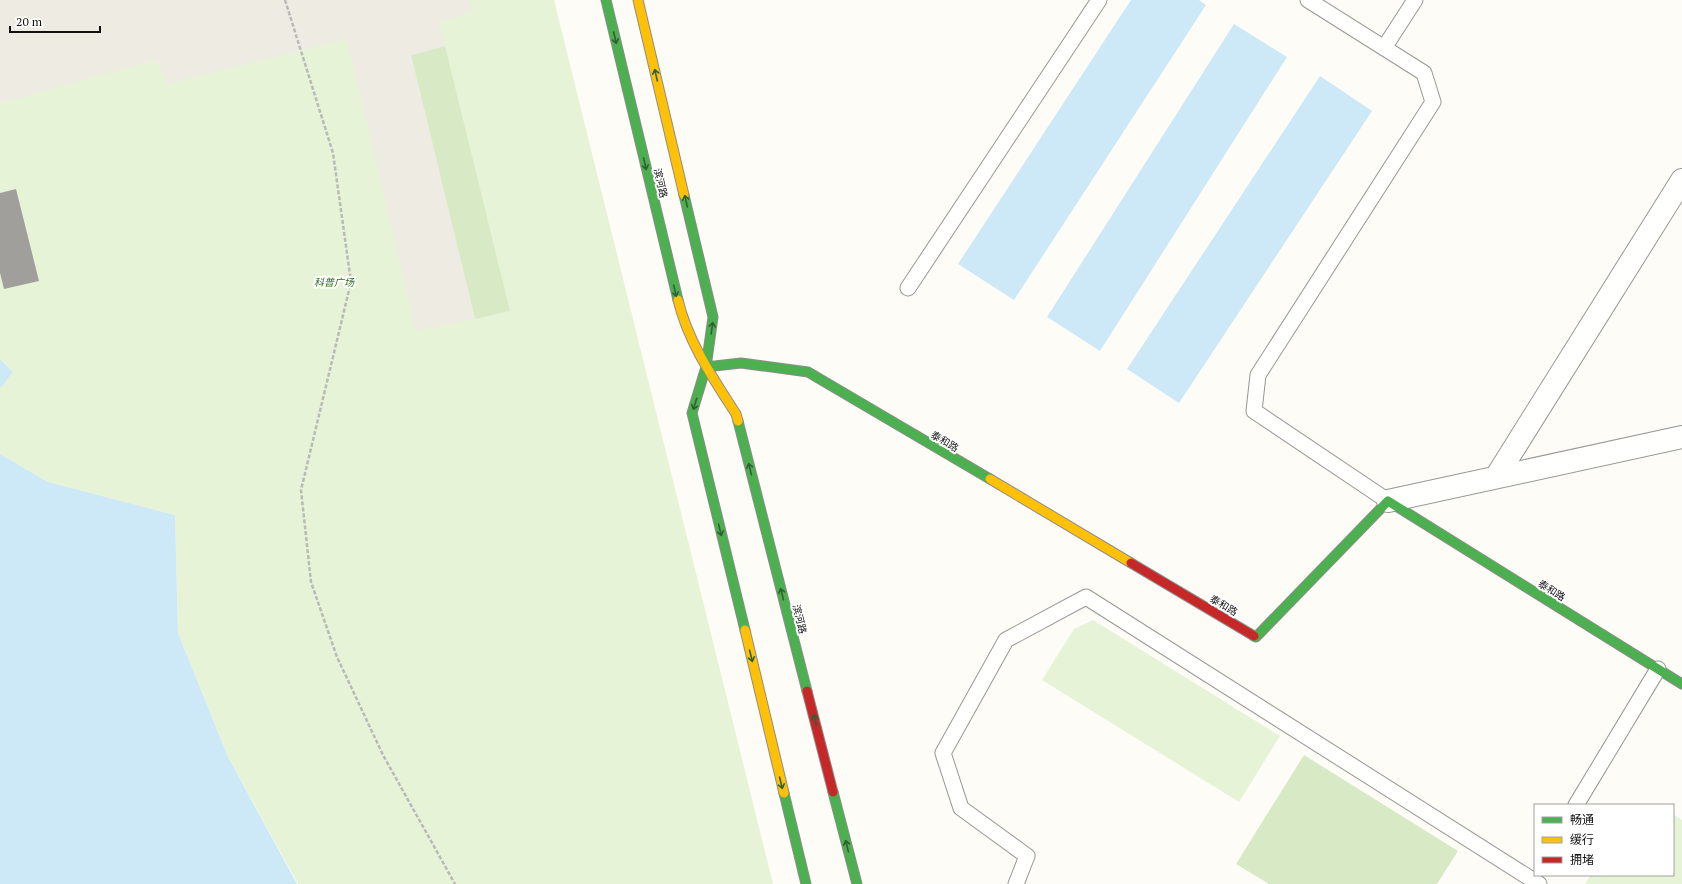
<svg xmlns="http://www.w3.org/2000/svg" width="1682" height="884" font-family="'PT Serif','Noto Sans SC',serif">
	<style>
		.green { fill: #e7f3d7 }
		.forest { fill: #d8eac5 }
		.plaza { fill: #edebe2 }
		.water { fill: #cde8f7 }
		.building { fill: #a19f9c }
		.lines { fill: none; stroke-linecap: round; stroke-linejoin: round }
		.lane-casing { stroke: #979795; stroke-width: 17 }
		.street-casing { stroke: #979795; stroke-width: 24 }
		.fast-casing { stroke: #8e8d8b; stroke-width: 11 }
		.slow-casing { stroke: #8e8d8b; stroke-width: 11 }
		.jam-casing { stroke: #8e8d8b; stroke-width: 11 }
		.path { stroke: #b9b9b8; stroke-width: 2.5; stroke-dasharray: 4 2; stroke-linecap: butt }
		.lane { stroke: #fffffe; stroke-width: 15 }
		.street { stroke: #fffffe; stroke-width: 22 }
		.fast { stroke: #4caf50; stroke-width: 9 }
		.slow { stroke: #ffc107; stroke-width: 9 }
		.jam { stroke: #c62828; stroke-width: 9 }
		.oneway { stroke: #2e6030 }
		.labels { text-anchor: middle; stroke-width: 4; stroke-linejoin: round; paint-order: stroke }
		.street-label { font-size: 10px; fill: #111; stroke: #fff }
		.park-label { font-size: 10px; font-style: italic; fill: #2f6b1f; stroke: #fff }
	</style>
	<rect width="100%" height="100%" fill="#fdfcf7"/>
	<path class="green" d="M 0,0 L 554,0 L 773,884 L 298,884 L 228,757 L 178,633 L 175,515 L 48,482 L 0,454 L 0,389 L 13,372 L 0,359 Z
		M 1093,620 L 1280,736 L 1239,802 L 1042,680 L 1074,629 Z
		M 1673,814 L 1682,820 L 1682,884 L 1585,884 L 1591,875 L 1673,875 Z"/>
	<path class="forest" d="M 445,46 L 510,311 L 475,319 L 411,55 Z
		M 1304,755 L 1458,851 L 1437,884 L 1269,884 L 1236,864 Z"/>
	<path class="plaza" d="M 0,0 L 470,0 L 472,12 L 439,22 L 445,46 L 411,55 L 475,319 L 416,331 L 347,39 L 167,84 L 157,60 L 0,103 Z"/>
	<path class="water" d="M 1131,0 L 1199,0 L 1206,5 L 1014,300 L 958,264 Z
		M 1234,24 L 1287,57 L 1100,351 L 1047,317 Z
		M 1320,76 L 1372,111 L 1179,403 L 1127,369 Z
		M 0,359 L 13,372 L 0,389 Z
		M 0,454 L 48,482 L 175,515 L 178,633 L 228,757 L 297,884 L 0,884 Z"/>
	<path class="building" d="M 16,189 L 39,281 L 4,289 L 0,273 L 0,193 Z"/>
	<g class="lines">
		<g class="lane-casing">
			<path id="lane" d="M 1308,0 L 1424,73 L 1433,102 L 1258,375 L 1254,411 L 1388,501
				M 1384,48 L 1415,0
				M 908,288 L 1099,0
				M 1576,805 L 1658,669
				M 1016,884 L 1027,856 L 961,808 L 943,753 L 1006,640 L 1086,597 L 1539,884"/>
		</g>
		<g class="street-casing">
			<path id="street" d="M 1496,477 L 1682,180
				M 1388,501 L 1682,437"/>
		</g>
		<g class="fast-casing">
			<path id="fast" d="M 606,0 L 678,300
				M 684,195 L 713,317 L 706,367 L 692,413 L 745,630
				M 706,367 L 741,363 L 808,372 L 990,479
				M 738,421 L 807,691
				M 1254,636 L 1256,637 L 1388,501 L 1682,684
				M 833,792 L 857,884
				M 784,793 L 806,884"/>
		</g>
		<g class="slow-casing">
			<path id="slow" d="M 638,0 L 684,195
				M 678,300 C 688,342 713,378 736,414 L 738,421
				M 990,479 L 1131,563
				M 745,630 L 784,793"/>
		</g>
		<g class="jam-casing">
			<path id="jam" d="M 1131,563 L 1254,636
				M 807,691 L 833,792"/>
		</g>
		<path class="path" d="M 285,0 L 333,153 L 351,282 L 301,490 L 311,582 L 337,657 L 383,755 L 455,884"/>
		<use href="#lane" class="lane"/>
		<use href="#street" class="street"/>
		<use href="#fast" class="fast"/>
		<use href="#slow" class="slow"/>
		<use href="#jam" class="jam"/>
	</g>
	<defs><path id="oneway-shaft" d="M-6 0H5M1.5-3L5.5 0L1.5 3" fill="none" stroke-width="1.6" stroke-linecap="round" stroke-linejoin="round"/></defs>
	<g class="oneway">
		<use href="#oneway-shaft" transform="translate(615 38) rotate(77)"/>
		<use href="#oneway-shaft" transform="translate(656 75) rotate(-103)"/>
		<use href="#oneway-shaft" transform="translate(645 164) rotate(77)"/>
		<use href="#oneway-shaft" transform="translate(686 201) rotate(-103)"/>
		<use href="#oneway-shaft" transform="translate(675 291) rotate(77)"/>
		<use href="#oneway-shaft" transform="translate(712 328) rotate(-82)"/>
		<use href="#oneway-shaft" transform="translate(695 404) rotate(107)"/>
		<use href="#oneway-shaft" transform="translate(750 469) rotate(-104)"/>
		<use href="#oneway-shaft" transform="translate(720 530) rotate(76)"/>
		<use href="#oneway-shaft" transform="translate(782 594) rotate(-104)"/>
		<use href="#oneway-shaft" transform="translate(751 656) rotate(76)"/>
		<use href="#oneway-shaft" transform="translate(815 720) rotate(-104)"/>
		<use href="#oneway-shaft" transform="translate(781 783) rotate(76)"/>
		<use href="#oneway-shaft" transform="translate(847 846) rotate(-104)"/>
	</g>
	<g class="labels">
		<g class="street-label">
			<text transform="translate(661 183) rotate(77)" y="4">滨河路</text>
			<text transform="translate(945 441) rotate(31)" y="4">泰和路</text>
			<text transform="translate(1552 590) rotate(32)" y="4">泰和路</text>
			<text transform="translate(1224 605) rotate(31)" y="4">泰和路</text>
			<text transform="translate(800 619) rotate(76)" y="4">滨河路</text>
		</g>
		<g class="park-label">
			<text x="334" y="286">科普广场</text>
		</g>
	</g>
	<rect x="1534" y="804" width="140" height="72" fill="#ffffff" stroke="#a0a0a0"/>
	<rect x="1542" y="817" width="20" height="6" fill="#4caf50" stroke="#a0a0a0"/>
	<text x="1570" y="824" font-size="12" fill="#111111">畅通</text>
	<rect x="1542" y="837" width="20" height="6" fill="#ffc107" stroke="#a0a0a0"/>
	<text x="1570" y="844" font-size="12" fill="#111111">缓行</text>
	<rect x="1542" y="857" width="20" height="6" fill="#c62828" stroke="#a0a0a0"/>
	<text x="1570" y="864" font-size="12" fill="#111111">拥堵</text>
	<path d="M10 26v6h90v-6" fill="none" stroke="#111111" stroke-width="2"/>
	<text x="16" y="26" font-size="12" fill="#111111" stroke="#ffffff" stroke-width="3" paint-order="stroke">20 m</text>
</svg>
